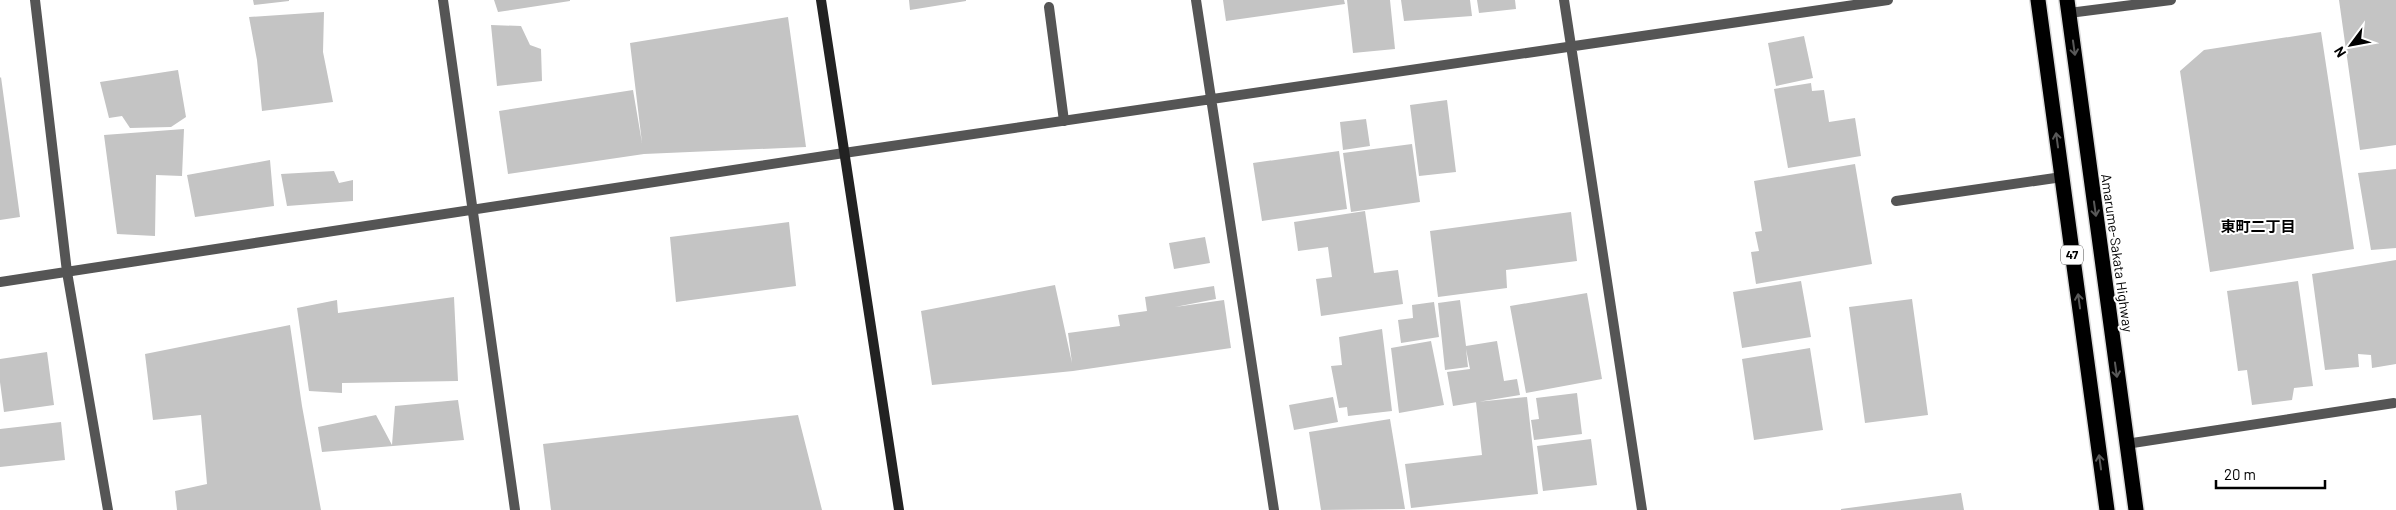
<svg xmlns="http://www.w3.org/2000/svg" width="2396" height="510" font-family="Barlow,'Noto Sans JP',sans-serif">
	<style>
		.building { fill: #c4c4c4 }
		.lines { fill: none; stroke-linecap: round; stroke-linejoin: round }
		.highway-casing { stroke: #dbdbdb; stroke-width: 18 }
		.lane { stroke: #555; stroke-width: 10 }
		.street { stroke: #555; stroke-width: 10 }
		.secondary { stroke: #222; stroke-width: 10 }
		.highway { stroke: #000; stroke-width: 15 }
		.oneway { stroke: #595959 }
		.labels { text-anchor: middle; stroke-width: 4; stroke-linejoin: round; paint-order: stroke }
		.shield { fill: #fff; stroke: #4c4c4c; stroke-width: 1 }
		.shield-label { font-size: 12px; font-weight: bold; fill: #000 }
		.street-label { font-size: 14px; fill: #000; stroke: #fff }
		.neighbourhood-label { font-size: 15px; font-weight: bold; fill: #000; stroke: #fff }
	</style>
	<rect width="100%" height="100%" fill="#fff"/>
	<path class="building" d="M 253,0 L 289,0 L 289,1 L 254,5 Z
		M 494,0 L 570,0 L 570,1 L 498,12 Z
		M 909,0 L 966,0 L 966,1 L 910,10 Z
		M 1223,0 L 1344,0 L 1345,4 L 1226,21 Z
		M 1347,0 L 1390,0 L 1395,49 L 1353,53 Z
		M 1401,0 L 1470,0 L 1472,16 L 1404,21 Z
		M 1477,0 L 1515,0 L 1516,9 L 1479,13 Z
		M 2339,0 L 2396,0 L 2396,145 L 2360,150 Z
		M 324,12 L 323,52 L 333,102 L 262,111 L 257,60 L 249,17 Z
		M 788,17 L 806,147 L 644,154 L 508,174 L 499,111 L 633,90 L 642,143 L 630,43 Z
		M 491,25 L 521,26 L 530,45 L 541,49 L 542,81 L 497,86 Z
		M 2321,32 L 2354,249 L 2210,272 L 2180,71 L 2204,50 Z
		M 1804,36 L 1813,78 L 1776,86 L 1768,43 Z
		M 178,70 L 186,117 L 171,127 L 130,128 L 122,116 L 109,118 L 100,82 Z
		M 1,77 L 20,217 L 0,220 L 0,78 Z
		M 1811,83 L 1812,91 L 1824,90 L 1829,122 L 1855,118 L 1861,156 L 1788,168 L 1774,89 Z
		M 1447,100 L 1456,172 L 1419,176 L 1410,105 Z
		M 1366,119 L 1370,146 L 1343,150 L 1340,122 Z
		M 184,129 L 182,176 L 156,175 L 155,236 L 117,234 L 104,135 Z
		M 1412,144 L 1420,202 L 1351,212 L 1343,153 Z
		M 1339,151 L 1347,209 L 1262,221 L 1253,163 Z
		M 270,160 L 274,206 L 195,217 L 187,175 Z
		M 1855,164 L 1872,264 L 1756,284 L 1751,252 L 1759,251 L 1755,232 L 1762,231 L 1754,181 Z
		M 2396,169 L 2396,248 L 2371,250 L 2358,173 Z
		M 334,171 L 339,183 L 353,180 L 353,201 L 287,206 L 281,174 Z
		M 1365,211 L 1374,273 L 1398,270 L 1403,304 L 1321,316 L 1316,279 L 1332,277 L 1328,247 L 1298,251 L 1294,222 Z
		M 1571,212 L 1577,261 L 1506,270 L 1507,288 L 1438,297 L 1430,231 Z
		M 789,222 L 796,286 L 676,302 L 670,237 Z
		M 1205,237 L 1210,263 L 1174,269 L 1169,243 Z
		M 2396,260 L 2396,364 L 2372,368 L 2371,355 L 2358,354 L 2359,367 L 2325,370 L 2312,274 Z
		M 1801,281 L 1811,337 L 1742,348 L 1733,292 Z
		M 2298,281 L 2313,386 L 2294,388 L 2292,400 L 2252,405 L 2247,370 L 2238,371 L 2227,291 Z
		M 1055,285 L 1072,363 L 1068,333 L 1120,326 L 1118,315 L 1147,311 L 1145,297 L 1214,286 L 1216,299 L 1175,307 L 1224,300 L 1231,348 L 1073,371 L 932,385 L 921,311 Z
		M 1587,293 L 1602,379 L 1526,393 L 1510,306 Z
		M 454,297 L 458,381 L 342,383 L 342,393 L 309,391 L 297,308 L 337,300 L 338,313 Z
		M 1912,299 L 1928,415 L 1865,423 L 1849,307 Z
		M 1460,300 L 1466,346 L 1497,341 L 1504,381 L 1517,379 L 1520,395 L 1453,406 L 1447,372 L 1470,369 L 1466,349 L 1468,367 L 1445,370 L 1438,303 Z
		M 1434,302 L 1439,337 L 1401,343 L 1398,320 L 1413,318 L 1412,305 Z
		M 290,325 L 302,406 L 321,510 L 177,510 L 175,491 L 207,484 L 201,415 L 153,420 L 145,354 Z
		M 1382,329 L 1392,411 L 1348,416 L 1347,407 L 1339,408 L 1331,366 L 1342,365 L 1339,337 Z
		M 1431,341 L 1444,405 L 1399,413 L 1391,348 Z
		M 1810,348 L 1823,430 L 1754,440 L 1742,359 Z
		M 47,352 L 54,405 L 4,412 L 0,382 L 0,359 Z
		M 1577,393 L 1582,434 L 1534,440 L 1531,420 L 1539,419 L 1536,398 Z
		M 1333,397 L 1338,422 L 1294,430 L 1289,405 Z
		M 1527,397 L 1538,494 L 1411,508 L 1405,464 L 1482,455 L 1476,402 Z
		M 458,400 L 464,440 L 322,452 L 318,427 L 376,415 L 392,445 L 395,406 Z
		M 798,415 L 822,510 L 551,510 L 543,444 Z
		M 1390,419 L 1405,509 L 1321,510 L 1309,432 Z
		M 61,422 L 65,460 L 0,467 L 0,429 Z
		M 1591,439 L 1597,485 L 1543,491 L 1537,446 Z
		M 1961,493 L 1964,510 L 1841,510 L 1841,509 Z"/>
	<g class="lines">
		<g class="highway-casing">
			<path id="highway" d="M 2038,0 L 2107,510
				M 2067,0 L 2136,510"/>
		</g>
		<path class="lane" d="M 1049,7 L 1064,121
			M 2069,13 L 2171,0
			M 1896,201 L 2062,177
			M 2126,444 L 2394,403"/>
		<path class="street" d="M 35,0 L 67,272 L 108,510
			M 443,0 L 515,510
			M 1196,0 L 1274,510
			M 1564,0 L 1642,510
			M 0,282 L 844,153 L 1888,0"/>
		<path class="secondary" d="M 821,0 L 899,510"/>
		<use href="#highway" class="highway"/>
	</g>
	<defs><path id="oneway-shaft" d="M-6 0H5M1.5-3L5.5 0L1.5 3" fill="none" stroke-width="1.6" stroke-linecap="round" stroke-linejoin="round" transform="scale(1.25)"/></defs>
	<g class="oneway">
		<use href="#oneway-shaft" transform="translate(2074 48) rotate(82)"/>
		<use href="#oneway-shaft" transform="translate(2057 140) rotate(-98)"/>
		<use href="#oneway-shaft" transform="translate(2095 209) rotate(82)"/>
		<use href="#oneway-shaft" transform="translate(2079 301) rotate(-98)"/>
		<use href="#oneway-shaft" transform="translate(2116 370) rotate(82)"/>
		<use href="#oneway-shaft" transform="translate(2100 462) rotate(-98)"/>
	</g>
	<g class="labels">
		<rect class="shield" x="2061" y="245.5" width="22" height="19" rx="4"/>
		<g class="shield-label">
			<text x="2072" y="259">47</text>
		</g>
		<g class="street-label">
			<text transform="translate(2117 253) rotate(82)" y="5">Amarume-Sakata Highway</text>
		</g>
		<g class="neighbourhood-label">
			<text x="2258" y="232">東町二丁目</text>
		</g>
	</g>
	<g transform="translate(2351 45) rotate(238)" stroke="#ffffff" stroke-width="4" paint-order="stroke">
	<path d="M0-4L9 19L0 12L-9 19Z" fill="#000000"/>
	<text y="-8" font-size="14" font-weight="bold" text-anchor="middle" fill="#000000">N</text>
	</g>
	<path d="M2216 480v8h109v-8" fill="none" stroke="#000000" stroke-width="2.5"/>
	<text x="2224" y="480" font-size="15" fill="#000000" stroke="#ffffff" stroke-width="4" paint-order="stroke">20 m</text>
</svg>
